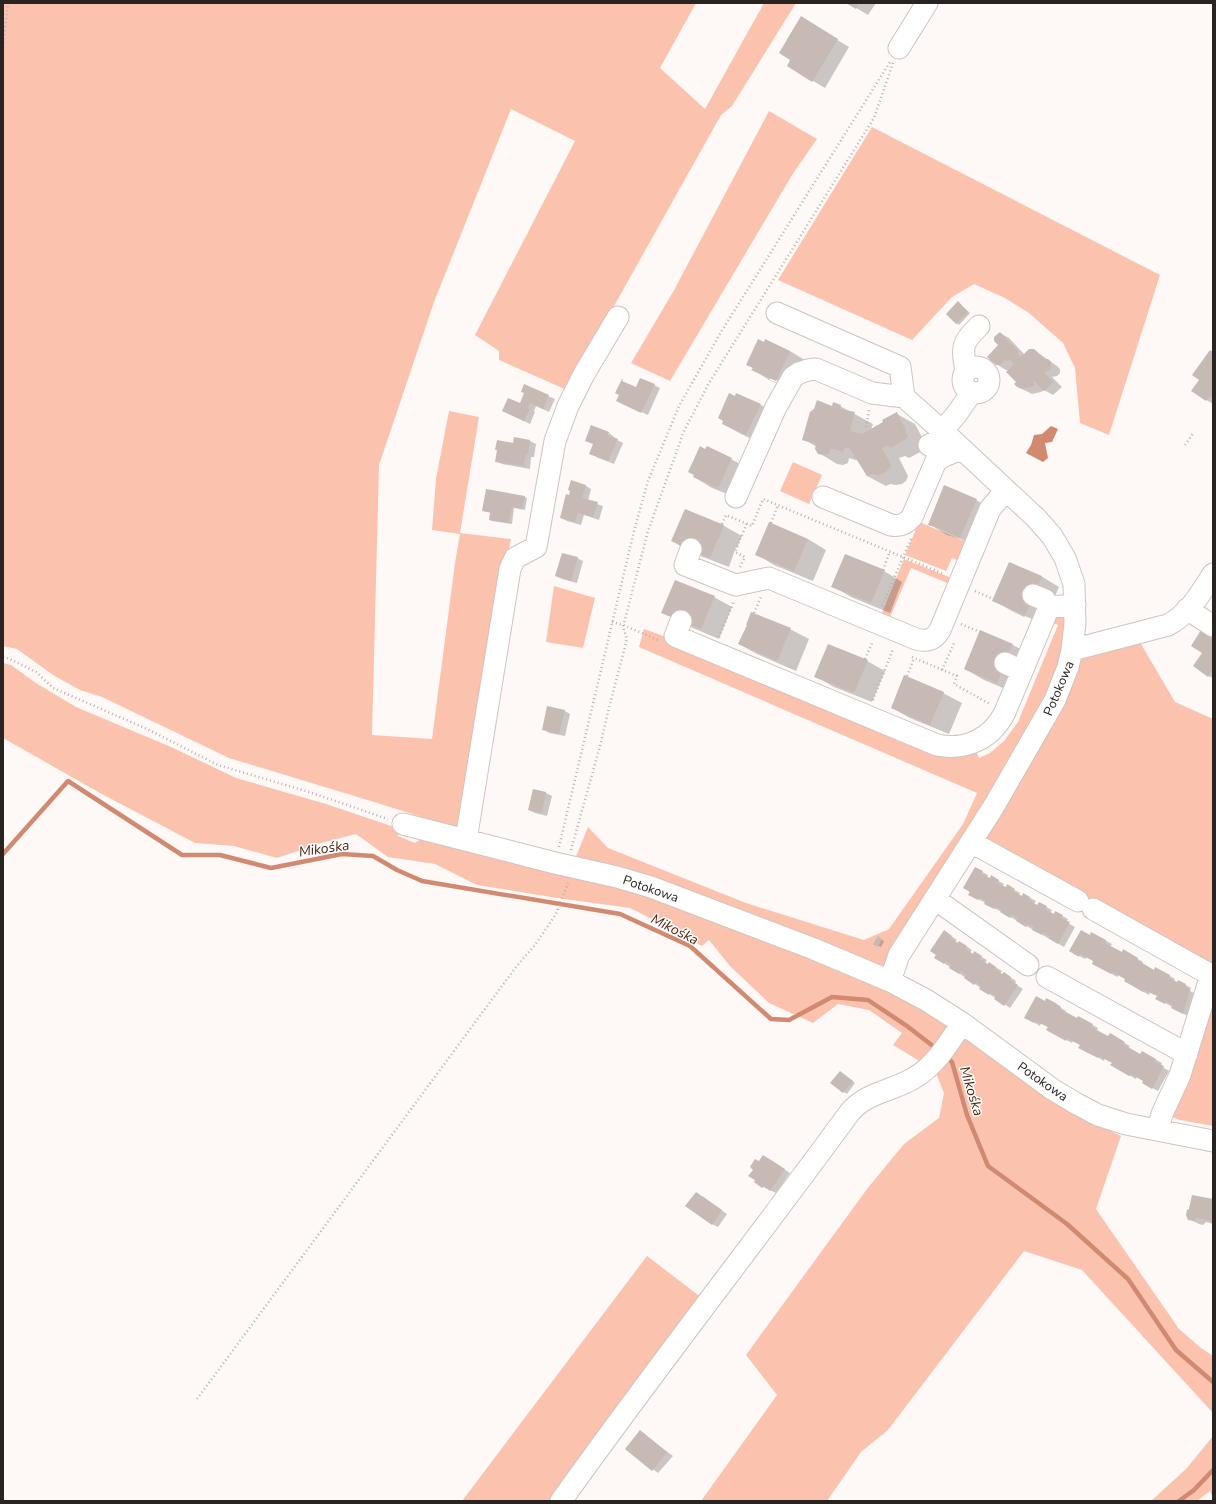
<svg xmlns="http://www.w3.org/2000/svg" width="1216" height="1504" font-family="'Nunito Sans',sans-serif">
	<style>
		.green { fill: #fbc2ae }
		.water { fill: #d18970 }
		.shadow { fill: #0003; fill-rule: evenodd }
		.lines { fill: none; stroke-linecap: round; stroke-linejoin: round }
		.stream { stroke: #d18970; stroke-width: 4.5 }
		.building { fill: #c7b9b4 }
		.minor-casing { stroke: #d1c3be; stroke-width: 23 }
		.path { stroke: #b8b2b0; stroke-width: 2.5; stroke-dasharray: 1 3; stroke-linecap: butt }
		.minor { stroke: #fff; stroke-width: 21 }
		.labels { text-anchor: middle; stroke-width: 3; stroke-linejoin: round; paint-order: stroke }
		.street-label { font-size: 13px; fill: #292422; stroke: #fff }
		.water-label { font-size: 14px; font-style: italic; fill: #4a1c0a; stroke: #fff }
	</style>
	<rect width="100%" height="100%" fill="#fef8f6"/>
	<path class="green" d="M 3,3 L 696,3 L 660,68 L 705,109 L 764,3 L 796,3 L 732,106 L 721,115 L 567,390 L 499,360 L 499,351 L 475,335 L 575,141 L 511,109 L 434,302 L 379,465 L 372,735 L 432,739 L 455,563 L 460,534 L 432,530 L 436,479 L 449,411 L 479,417 L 460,533 L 511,539 L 489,655 L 462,832 L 416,815 L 374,802 L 229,758 L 102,697 L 80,690 L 53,675 L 17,649 L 3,646 Z
		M 769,111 L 817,139 L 792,175 L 670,381 L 631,363 L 673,292 Z
		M 872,127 L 1160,275 L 1109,435 L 1080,423 L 1075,368 L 1063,343 L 1029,313 L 1005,298 L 974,284 L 952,297 L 912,340 L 778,280 Z
		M 793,462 L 822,475 L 809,504 L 780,491 Z
		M 919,522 L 969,543 L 962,562 L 952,558 L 946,571 L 905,555 Z
		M 904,559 L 954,579 L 952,585 L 911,568 L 888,622 L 880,618 Z
		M 554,586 L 595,598 L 583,648 L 546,642 Z
		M 1063,615 L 1071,619 L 1054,687 L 928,898 L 880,971 L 575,859 L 588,827 L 608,848 L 746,903 L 864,940 L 889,929 L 963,824 L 977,793 L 639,647 L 644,629 L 975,748 L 979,758 L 990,753 L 1004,741 L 1018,722 L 1058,625 L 1048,621 L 1050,617 Z
		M 1138,639 L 1175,702 L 1213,719 L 1213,970 L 1202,962 L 982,841 L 1076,654 Z
		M 3,663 L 11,665 L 36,683 L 76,707 L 171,747 L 236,778 L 326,804 L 397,828 L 398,836 L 415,843 L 426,836 L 656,897 L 723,922 L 848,975 L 906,997 L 951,1027 L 926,1065 L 893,1045 L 902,1033 L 869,1010 L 838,1004 L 813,1023 L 769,1003 L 730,966 L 709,940 L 702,946 L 652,919 L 630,908 L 557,898 L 477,885 L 435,864 L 388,857 L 356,834 L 321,843 L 277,858 L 234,846 L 195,843 L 100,793 L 3,738 Z
		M 1213,988 L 1213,1126 L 1180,1120 L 1166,1115 Z
		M 960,1035 L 971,1041 L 1080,1116 L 1121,1136 L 1096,1209 L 1179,1329 L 1201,1348 L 1213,1356 L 1213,1413 L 1082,1270 L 1024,1251 L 888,1430 L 861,1452 L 827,1501 L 701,1501 L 777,1395 L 746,1355 L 867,1189 L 904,1144 L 939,1118 L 944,1093 L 936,1073 Z
		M 647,1256 L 702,1298 L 552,1501 L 462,1501 Z
		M 1213,1436 L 1213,1498 L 1210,1491 L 1197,1501 L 1151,1501 L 1187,1468 Z"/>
	<path class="water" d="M 1051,426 L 1058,429 L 1052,442 L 1045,443 L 1048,458 L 1043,462 L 1026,453 L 1031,445 L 1034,435 L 1042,434 Z"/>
	<path class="shadow" d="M 848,3 L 876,3 L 868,15 Z
		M 801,18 L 849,47 L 825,88 L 788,66 L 791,60 Z
		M 958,302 L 970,313 L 959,325 L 956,323 Z
		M 1000,333 L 1009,338 L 1025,355 L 1034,350 L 1057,366 L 1060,369 L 1060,373 L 1057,376 L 1052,377 L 1062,387 L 1053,395 L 1044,390 L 1041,392 L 1032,394 L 1018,387 L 1018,382 L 1010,370 L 1006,370 L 996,364 Z
		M 790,351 L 808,362 L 795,391 L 771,381 L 753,370 L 753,368 ZM 770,378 L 781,382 L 781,384 L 770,380 Z
		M 1213,353 L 1213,404 L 1192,391 L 1200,379 Z
		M 654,385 L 660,388 L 648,415 L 623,404 L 636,389 Z
		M 525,386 L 555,399 L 549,412 L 536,406 L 534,411 L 535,412 L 530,424 L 503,411 L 520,405 L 525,393 Z
		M 737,394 L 761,405 L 779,416 L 765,445 L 741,434 L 723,424 Z
		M 840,406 L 873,424 L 871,430 L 897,414 L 915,424 L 924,441 L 926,449 L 909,458 L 905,456 L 899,458 L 908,476 L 906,481 L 902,484 L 896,485 L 890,484 L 886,486 L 867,476 L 859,461 L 849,458 L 848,463 L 843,465 L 837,464 L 819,453 L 817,447 L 803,439 L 833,408 Z
		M 609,433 L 614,437 L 613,438 L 623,443 L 614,464 L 596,457 Z
		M 515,438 L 530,441 L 536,444 L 534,457 L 531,457 L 530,469 L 502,464 L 496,461 L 514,444 Z
		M 731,459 L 749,469 L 737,498 L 712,488 L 694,477 L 695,475 Z
		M 586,486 L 591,489 L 588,501 L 603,506 L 599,520 L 584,515 L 581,525 L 567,521 L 561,518 L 571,491 Z
		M 524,497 L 527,498 L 525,510 L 514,508 L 512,524 L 492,521 L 490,520 L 491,513 L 483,511 Z
		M 976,500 L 994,510 L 979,548 L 961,539 L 947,535 L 929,524 Z
		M 685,510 L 724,526 L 742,536 L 737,548 L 736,547 L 729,567 L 690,552 L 672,541 Z
		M 808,539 L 826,550 L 813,581 L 774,565 L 756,554 Z
		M 577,558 L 583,561 L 577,583 L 562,579 L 556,576 Z
		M 884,571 L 902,582 L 890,613 L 851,597 L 833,586 Z
		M 1041,576 L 1059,587 L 1043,624 L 1025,616 L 1024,617 L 1012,611 L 994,601 Z
		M 714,597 L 732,607 L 719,639 L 681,623 L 663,612 Z
		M 790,629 L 809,639 L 796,671 L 757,654 L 739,644 Z
		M 1213,638 L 1213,678 L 1208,676 Z
		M 1013,645 L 1031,655 L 1015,693 L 984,680 L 965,669 Z
		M 867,661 L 885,671 L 872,702 L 834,687 L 815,676 Z
		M 943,693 L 962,703 L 949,734 L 910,718 L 892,708 Z
		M 565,711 L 570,714 L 565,736 L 549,733 L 543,729 Z
		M 533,790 L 546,793 L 552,796 L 547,816 L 535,813 L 529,810 Z
		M 975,868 L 988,875 L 987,878 L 990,880 L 992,877 L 1004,884 L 1002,887 L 1006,889 L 1007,886 L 1020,893 L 1019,895 L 1022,897 L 1023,894 L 1036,901 L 1034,904 L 1038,906 L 1039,903 L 1052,910 L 1050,913 L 1054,915 L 1055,912 L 1068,919 L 1066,922 L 1075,927 L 1064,947 L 969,894 Z
		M 1092,933 L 1112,944 L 1110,947 L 1122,954 L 1124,951 L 1143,962 L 1142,964 L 1154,971 L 1170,976 L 1175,979 L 1174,982 L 1177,984 L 1179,981 L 1191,988 L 1190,991 L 1196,994 L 1189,1017 L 1157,998 L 1158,996 L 1150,992 L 1149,995 L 1125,981 L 1126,978 L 1119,974 L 1117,977 L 1093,963 L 1094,961 L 1087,957 L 1085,959 L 1070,951 L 1090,936 Z
		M 950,935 L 957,940 L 955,942 L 965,945 L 972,950 L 970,953 L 973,955 L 980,956 L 987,960 L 985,963 L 988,965 L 989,963 L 1002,971 L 1000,974 L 1010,977 L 1016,981 L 1015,984 L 1023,989 L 1010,1008 L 944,963 Z
		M 878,938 L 884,941 L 881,947 L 875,944 Z
		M 1045,1002 L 1053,1003 L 1066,1011 L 1065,1013 L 1077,1020 L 1078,1017 L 1098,1028 L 1097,1031 L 1109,1037 L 1110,1035 L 1130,1046 L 1128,1048 L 1141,1055 L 1149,1056 L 1162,1063 L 1161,1066 L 1169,1071 L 1158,1091 L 1143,1083 L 1144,1080 L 1137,1076 L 1136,1079 L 1111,1065 L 1113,1062 L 1105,1058 L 1104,1061 L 1080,1047 L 1081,1045 L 1073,1041 L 1072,1043 L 1048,1030 L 1049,1027 L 1041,1023 L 1040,1026 L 1025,1017 Z
		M 842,1073 L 855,1083 L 847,1094 L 831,1083 Z
		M 769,1159 L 790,1173 L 776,1193 L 763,1187 L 750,1176 L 759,1162 Z
		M 702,1196 L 727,1214 L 718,1227 L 712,1224 Z
		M 1213,1200 L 1213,1224 L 1206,1222 L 1203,1225 L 1199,1224 L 1189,1219 Z
		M 640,1432 L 673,1456 L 658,1473 L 626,1449 Z"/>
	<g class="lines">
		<path class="stream" d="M 3,854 L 68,781 L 182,855 L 220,855 L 271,868 L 342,854 L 373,856 L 397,870 L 422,881 L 620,914 L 690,946 L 771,1019 L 789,1020 L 832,997 L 868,1000 L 907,1026 L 938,1050
			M 945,1056 L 952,1062 L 967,1115 L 988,1166 L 1067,1224 L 1128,1279 L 1176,1350 L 1213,1382
			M 1179,1501 L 1194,1490 L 1213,1470"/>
	</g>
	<path class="building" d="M 846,3 L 859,3 L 856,9 Z
		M 801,16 L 838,39 L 812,82 L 787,66 L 790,60 L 779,53 Z
		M 958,301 L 968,312 L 956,324 L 946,314 Z
		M 1000,332 L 1019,352 L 1017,353 L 1021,357 L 1029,349 L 1034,349 L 1045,359 L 1048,359 L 1051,362 L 1051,368 L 1048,371 L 1044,372 L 1053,382 L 1044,391 L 1034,381 L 1033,382 L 1035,385 L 1032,387 L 1022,389 L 1017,387 L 1014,384 L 1016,382 L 1006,372 L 1014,364 L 1010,360 L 1008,361 L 1005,360 L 1000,365 L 996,365 L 987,357 L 998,345 L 994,341 L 994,337 Z
		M 758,339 L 764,342 L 765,339 L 790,351 L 776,381 L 751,370 L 753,368 L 746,365 Z
		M 1210,350 L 1213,352 L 1213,398 L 1210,396 L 1206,401 L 1191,391 L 1199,380 L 1192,375 Z
		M 640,378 L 655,384 L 641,413 L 616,401 L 619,395 L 615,393 L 622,379 L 623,379 L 622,381 L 636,387 Z
		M 524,384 L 549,395 L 543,409 L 530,403 L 528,407 L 530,408 L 524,421 L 502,411 L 508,398 L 520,403 L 524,393 L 521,392 Z
		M 729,393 L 735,396 L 736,393 L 761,404 L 746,435 L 722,424 L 723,421 L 718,418 Z
		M 817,400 L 832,406 L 833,402 L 841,405 L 840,409 L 855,412 L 850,431 L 862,434 L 883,422 L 882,420 L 897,412 L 906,431 L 905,431 L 908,438 L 890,448 L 888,445 L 882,448 L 891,465 L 888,470 L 883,474 L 877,475 L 872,474 L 867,476 L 850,449 L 845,447 L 843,452 L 831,448 L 829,453 L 824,455 L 818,454 L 815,449 L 816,444 L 802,440 L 810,412 L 814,409 Z
		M 591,425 L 609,432 L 608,435 L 618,439 L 608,461 L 589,454 L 593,444 L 585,441 Z
		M 514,437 L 530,440 L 528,455 L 526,454 L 525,458 L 529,459 L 525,459 L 524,465 L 526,465 L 526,466 L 495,462 L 497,450 L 495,450 L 497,440 L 513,443 Z
		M 700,446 L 705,449 L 707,446 L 732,458 L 718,488 L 693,477 L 694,475 L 688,472 Z
		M 571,480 L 586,485 L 582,498 L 598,502 L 593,517 L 578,513 L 575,522 L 560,518 L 566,494 L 569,495 L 570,491 L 568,490 Z
		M 944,485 L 977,499 L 960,538 L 941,529 L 928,525 Z
		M 486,489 L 525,496 L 522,509 L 512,507 L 509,523 L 489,520 L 490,512 L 482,511 Z
		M 685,509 L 724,525 L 719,538 L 718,538 L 710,558 L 671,541 Z
		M 769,522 L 808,539 L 794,571 L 755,555 Z
		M 562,553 L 578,557 L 571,581 L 555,576 Z
		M 845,554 L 885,570 L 871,603 L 831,587 Z
		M 1009,562 L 1042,576 L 1025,615 L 992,601 Z
		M 675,580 L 715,596 L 701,629 L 661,613 Z
		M 751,612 L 791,628 L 777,661 L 738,644 L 747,625 L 746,625 Z
		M 980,630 L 1013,644 L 997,683 L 964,669 Z
		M 1201,630 L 1213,638 L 1213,673 L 1211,672 L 1208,677 L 1193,666 L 1202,653 L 1191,646 Z
		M 828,644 L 868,660 L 854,693 L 814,677 Z
		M 904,675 L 944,692 L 930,725 L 891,708 Z
		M 547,706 L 565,710 L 559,734 L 542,730 Z
		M 533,789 L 546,792 L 542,813 L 528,810 Z
		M 975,867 L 983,871 L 981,874 L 990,878 L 991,875 L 999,880 L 997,883 L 1006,887 L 1007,884 L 1015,889 L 1013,891 L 1022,896 L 1023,893 L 1030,897 L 1029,900 L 1037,905 L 1039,902 L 1047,906 L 1045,909 L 1054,914 L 1055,911 L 1063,915 L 1061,918 L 1070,922 L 1058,944 L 1048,938 L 1050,936 L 1043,933 L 1042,935 L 1032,930 L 1034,927 L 1028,924 L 1026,927 L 1016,921 L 1018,918 L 1012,915 L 1010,918 L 1000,912 L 1002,910 L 996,907 L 994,909 L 984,904 L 986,901 L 980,898 L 978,900 L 968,895 L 970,892 L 963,888 Z
		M 944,930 L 952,936 L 950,938 L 958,943 L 959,941 L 967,946 L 965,948 L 973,954 L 974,951 L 982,956 L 980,959 L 988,964 L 989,962 L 996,967 L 995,969 L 1002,974 L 1004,972 L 1011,977 L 1010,980 L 1018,985 L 1004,1006 L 994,999 L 996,996 L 990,993 L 989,995 L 979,989 L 981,986 L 976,982 L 974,985 L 964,978 L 966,975 L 961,972 L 959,974 L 949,968 L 951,965 L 946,961 L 944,964 L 934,958 L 936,955 L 930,951 Z
		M 1081,930 L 1090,935 L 1091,932 L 1106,940 L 1105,943 L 1122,952 L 1123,949 L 1138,958 L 1137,960 L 1154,970 L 1155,967 L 1170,975 L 1169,978 L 1177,982 L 1178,980 L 1186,984 L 1185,986 L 1190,990 L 1183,1014 L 1171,1008 L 1173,1005 L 1166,1002 L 1165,1004 L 1155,999 L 1157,996 L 1144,990 L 1143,992 L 1124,981 L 1125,979 L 1112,972 L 1111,974 L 1092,964 L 1093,961 L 1080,954 L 1079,957 L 1069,951 Z
		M 878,936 L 882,939 L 878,947 L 873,944 Z
		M 1036,996 L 1045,1001 L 1046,998 L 1054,1002 L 1061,1007 L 1060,1009 L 1077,1018 L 1078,1016 L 1093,1024 L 1091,1027 L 1108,1036 L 1110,1033 L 1125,1042 L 1123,1044 L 1140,1054 L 1142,1051 L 1156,1059 L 1155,1062 L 1164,1066 L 1152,1089 L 1142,1083 L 1143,1081 L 1131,1074 L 1129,1076 L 1110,1065 L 1112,1063 L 1099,1056 L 1098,1058 L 1078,1048 L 1080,1045 L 1067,1038 L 1066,1041 L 1046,1030 L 1048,1027 L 1035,1021 L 1034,1023 L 1024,1018 Z
		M 840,1071 L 853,1081 L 843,1093 L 830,1083 Z
		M 763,1155 L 785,1169 L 770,1191 L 764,1186 L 762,1188 L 754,1182 L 755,1180 L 748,1176 L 753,1170 L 750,1167 L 755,1159 L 759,1161 Z
		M 696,1192 L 722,1210 L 712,1225 L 685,1206 Z
		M 1192,1195 L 1213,1199 L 1213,1223 L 1208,1220 L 1196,1218 L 1194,1221 L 1188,1220 L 1186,1215 L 1187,1210 L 1189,1209 Z
		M 640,1430 L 667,1452 L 652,1471 L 625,1449 Z"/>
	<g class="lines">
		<g class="minor-casing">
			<path id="minor" d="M 899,48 L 927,3
				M 777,313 L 900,367 L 904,397
				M963 380a13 13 0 1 1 26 0a13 13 0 1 1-26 0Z
				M 966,372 C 962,347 961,343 979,326
				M 942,431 L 956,415 L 972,392
				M 929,445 L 948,436
				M 736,497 L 776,407 L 793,377 L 799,373 L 808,370 L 816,369 L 872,393 L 904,397 L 948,436 L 1036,518 L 1052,536 L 1065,558 L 1074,584 L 1075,623 L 1072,650 L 1068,667 L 1055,700 L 994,806 L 899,955 L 890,981
				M 823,497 L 891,525 C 900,527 906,524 912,517 L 936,461 L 944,456 L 962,449
				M 691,549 L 685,565 L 733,584 L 736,585 L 769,578 L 916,639 C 927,642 934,640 940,630 L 990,509 L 1006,490
				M 1033,595 L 1045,600 L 1049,607
				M 1187,609 L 1213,626
				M 681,621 L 675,636 L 937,745 C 965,751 992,739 1005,712 L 1049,607 L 1075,605
				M 1072,650 L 1168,625 C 1189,614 1201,593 1213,574
				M 1005,663 L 1022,671
				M 403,824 L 555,863 L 617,877 L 651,887 L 814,949 L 890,981 L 926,1000 L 962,1023 L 1052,1089 L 1077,1104 L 1098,1115 L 1126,1124 L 1213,1141
				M 466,840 L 510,569 L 515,558 L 536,547 L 555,441 L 568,406 L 584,374 L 618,317
				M 971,842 L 1078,901
				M 935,899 L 1028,965
				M 1093,909 L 1211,975 L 1180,1075 L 1162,1114 L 1158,1130
				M 1047,977 L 1187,1054
				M 561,1501 C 655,1369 755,1242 850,1112 C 867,1092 893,1091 914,1078 C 935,1066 949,1043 962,1023"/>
		</g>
		<path class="path" d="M 3,47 L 8,3
			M 866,427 L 869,410
			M 1185,445 L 1194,432
			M 771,523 L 778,505
			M 722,524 L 726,515 L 752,526 L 763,499 L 944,574
			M 740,567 L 745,557 L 735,552 L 747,523
			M 883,570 L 890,551
			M 975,591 L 993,599
			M 882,606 L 911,539
			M 754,613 L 761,597
			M 612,622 L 623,625 L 658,640
			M 961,624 L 980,632
			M 719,637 L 734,601
			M 3,657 L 10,659 L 36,672 L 53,688 L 147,729 L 218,765 L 309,792 L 388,819
			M 912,657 L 957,676 L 954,684 L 990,704
			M 865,659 L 873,641
			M 942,670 L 954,643
			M 907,676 L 914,658
			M 873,700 L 893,649
			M 559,847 L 634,531 L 648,481 L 679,406 L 721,332 L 890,62
			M 571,850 L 600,746 L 609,708 L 627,639 L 623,627 L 648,531 L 684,431 L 709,383 L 874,118 L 893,63
			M 197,1399 L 516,967 L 535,945 L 556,914 L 568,883"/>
		<use href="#minor" class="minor"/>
	</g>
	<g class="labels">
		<g class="street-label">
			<text transform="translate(1058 688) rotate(-67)" y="5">Potokowa</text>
			<text transform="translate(651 888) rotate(19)" y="5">Potokowa</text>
			<text transform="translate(1043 1081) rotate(35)" y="5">Potokowa</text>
		</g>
		<g class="water-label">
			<text transform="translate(324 848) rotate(-8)" y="5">Mikośka</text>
			<text transform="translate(675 929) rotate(27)" y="5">Mikośka</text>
			<text transform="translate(972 1091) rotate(73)" y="5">Mikośka</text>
		</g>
	</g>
	<rect width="1216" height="1504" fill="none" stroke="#292422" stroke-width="8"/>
</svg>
